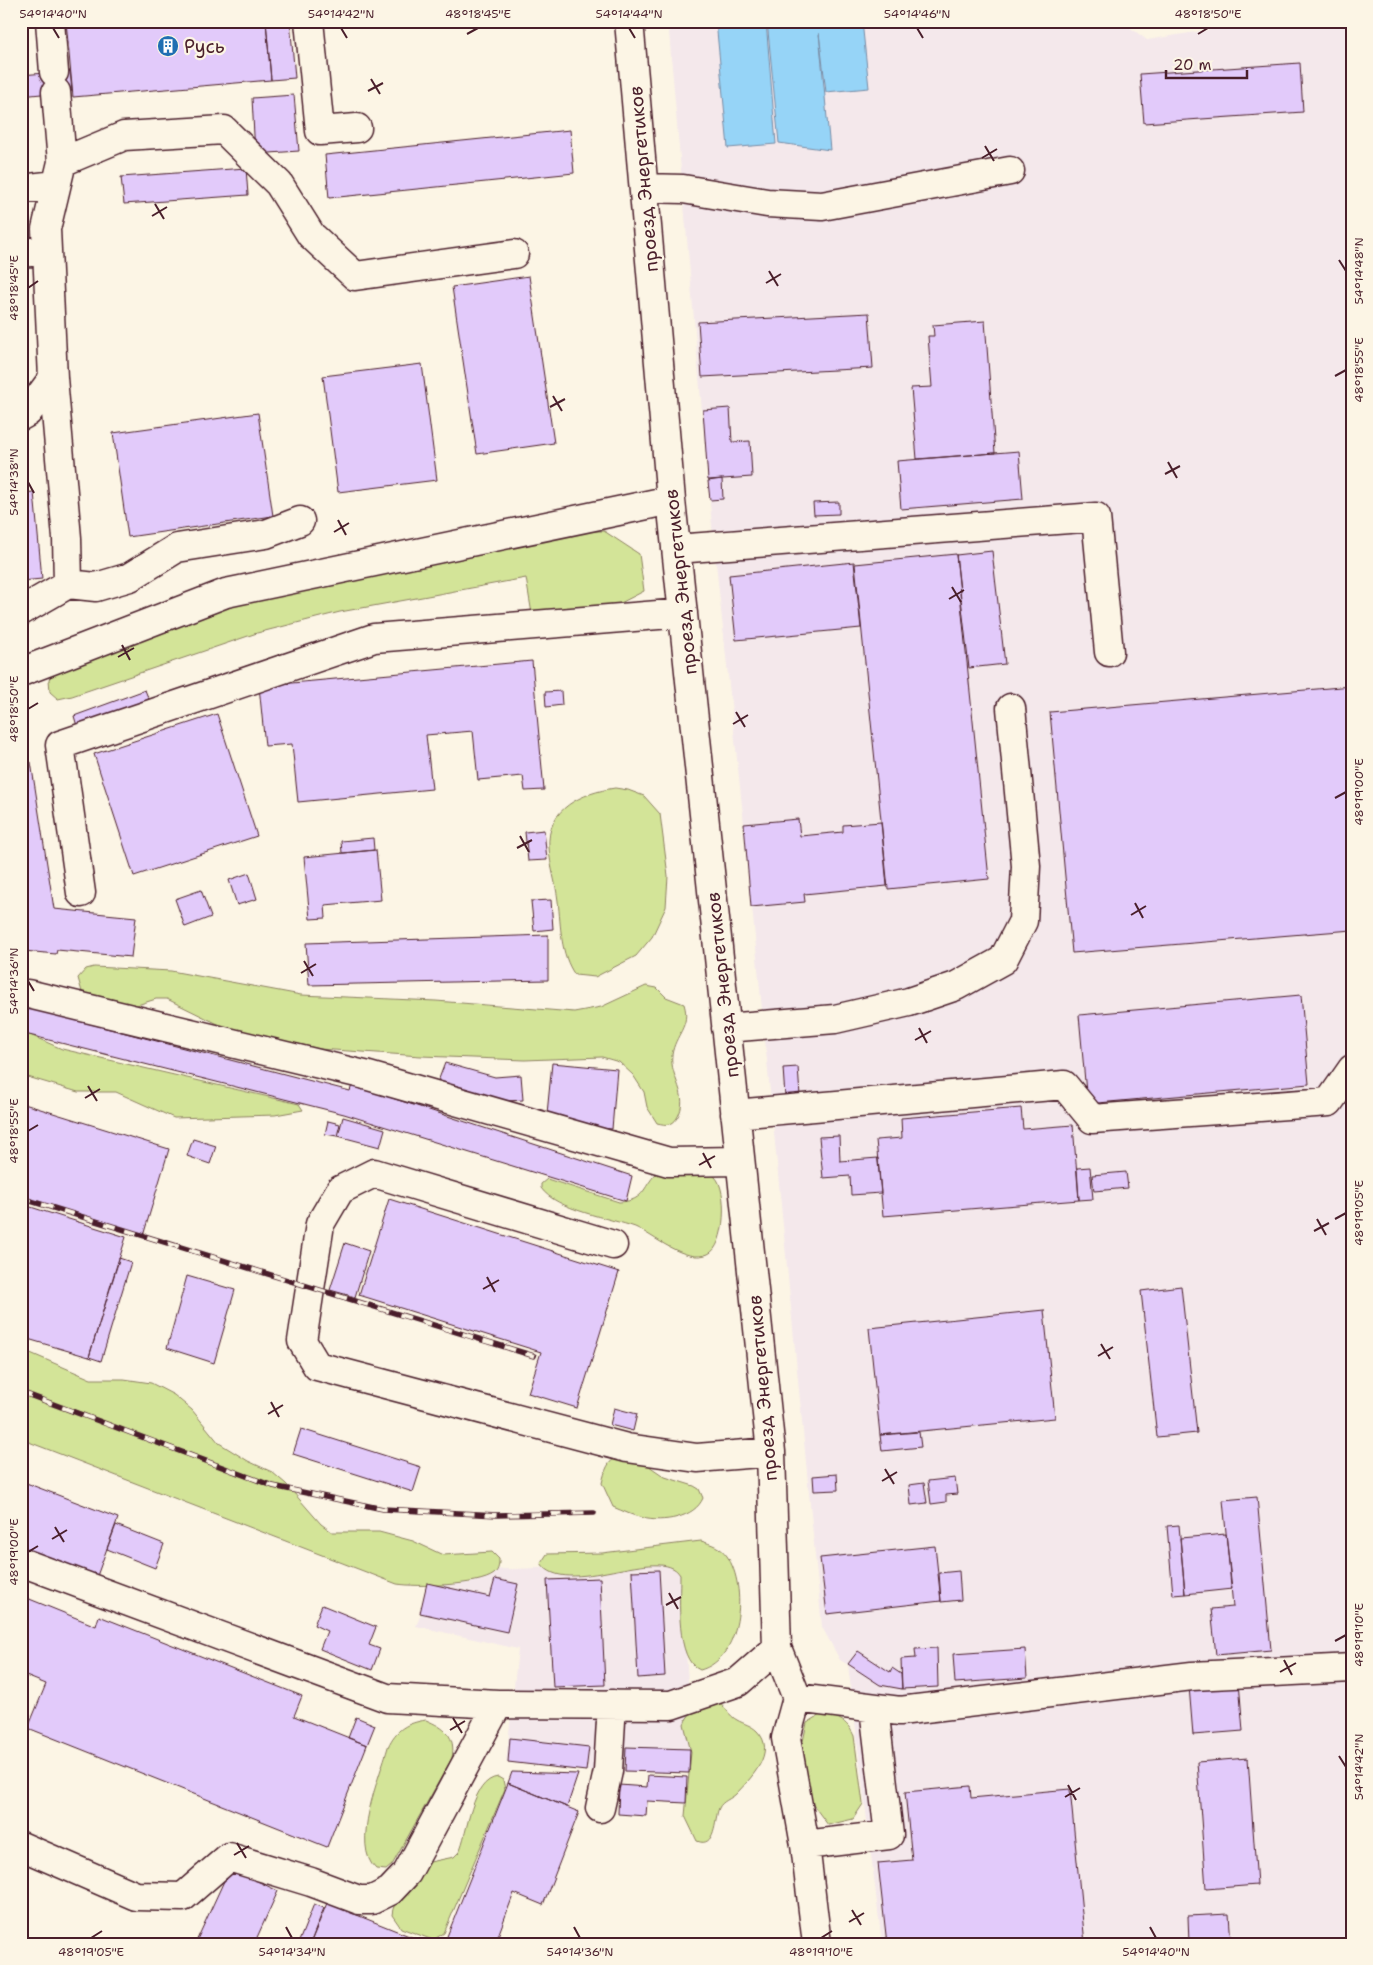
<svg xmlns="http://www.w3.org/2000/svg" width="1373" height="1965" font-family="'Shantell Sans',sans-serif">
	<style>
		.built { fill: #f4e8eb }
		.green { fill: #d3e498; stroke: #8e8262 }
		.water { fill: #96d4f7; stroke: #788ca5 }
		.building { fill: #e2cafa; stroke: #4a1f2b }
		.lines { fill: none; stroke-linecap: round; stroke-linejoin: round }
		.minor-casing { stroke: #4a1f2b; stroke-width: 31 }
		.minor { stroke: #fcf5e5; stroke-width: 28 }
		.rail-casing { stroke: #4a1f2b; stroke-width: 5.5 }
		.rail { stroke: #fcf5e5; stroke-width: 4; stroke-dasharray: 11; stroke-linecap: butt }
		.ticks { fill: none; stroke: #4a1f2b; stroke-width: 2 }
		.labels { text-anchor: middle; stroke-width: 4.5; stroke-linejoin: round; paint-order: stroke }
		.poi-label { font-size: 19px; fill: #4a1f2b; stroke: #fcf5e5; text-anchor: start }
		.street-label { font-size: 19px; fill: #4a1f2b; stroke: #fcf5e5 }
		.neatline { fill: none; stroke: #4a1f2b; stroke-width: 2 }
		.ticks-label { font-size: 12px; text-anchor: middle; fill: #4a1f2b }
	</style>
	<rect width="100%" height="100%" fill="#fcf5e5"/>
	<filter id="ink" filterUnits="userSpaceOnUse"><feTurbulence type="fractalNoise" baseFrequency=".02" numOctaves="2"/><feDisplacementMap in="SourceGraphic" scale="10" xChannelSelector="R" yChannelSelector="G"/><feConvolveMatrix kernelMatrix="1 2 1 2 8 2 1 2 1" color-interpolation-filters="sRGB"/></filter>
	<g filter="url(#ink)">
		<path class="built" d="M 668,21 L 1121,21 L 1147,40 L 1262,21 L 1352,21 L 1352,1944 L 882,1944 L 848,1665 L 840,1660 L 822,1627 L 744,824 L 712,526 Z
			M 680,1562 L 694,1773 L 586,1771 L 506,1762 L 518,1649 L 416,1626 L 439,1572 Z"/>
		<path class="green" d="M 551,531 L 604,531 L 639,554 L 644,591 L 611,608 L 532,614 L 526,578 L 340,612 L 257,633 L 72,696 L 58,699 L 50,692 L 49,679 L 61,664 L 233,595 Z
			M 615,788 L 628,790 L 644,796 L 660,814 L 668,876 L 666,907 L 652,937 L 636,956 L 595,977 L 575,975 C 560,954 561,926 558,901 C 556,883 550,866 549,848 C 546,808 582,793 615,788 Z
			M 94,967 L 171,971 L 301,995 L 436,1001 L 574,1012 L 601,1007 L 646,986 L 657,988 L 666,997 L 684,1004 C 691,1027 675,1034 672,1055 C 669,1078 691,1095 677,1118 C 672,1126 666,1125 657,1123 L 647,1107 L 644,1092 L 633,1075 L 619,1062 L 602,1057 L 525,1060 L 421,1056 L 319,1049 L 222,1026 L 167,999 L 156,999 L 137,1005 L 119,1006 L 88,996 L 82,992 L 78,978 L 86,969 Z
			M 21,1031 L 62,1049 L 299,1104 L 303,1110 L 275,1115 L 174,1118 L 116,1092 L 78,1092 L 21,1075 Z
			M 660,1170 C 675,1171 703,1165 715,1177 C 728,1189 726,1247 708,1254 C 686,1264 653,1235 635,1227 C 610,1218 556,1210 541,1188 L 541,1184 L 547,1179 L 619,1202 C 647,1201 642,1185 660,1170 Z
			M 21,1349 L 91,1379 L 124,1379 L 151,1383 L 174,1395 L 192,1410 L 219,1443 L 248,1461 L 272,1472 L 286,1484 L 321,1524 L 332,1532 L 379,1532 L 413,1541 L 443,1555 L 492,1552 L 499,1559 C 499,1564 499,1570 494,1574 C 479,1586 416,1587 397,1584 L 21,1439 Z
			M 619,1456 L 636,1457 L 665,1477 L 694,1486 L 699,1489 L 703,1498 C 695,1518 662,1523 643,1518 C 633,1516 623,1511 613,1507 L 602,1483 C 605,1471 607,1461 619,1456 Z
			M 701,1541 C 711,1544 721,1547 727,1556 C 748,1587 742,1659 700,1670 C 675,1660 680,1598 680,1575 C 662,1543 564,1600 541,1563 L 547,1554 L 602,1553 Z
			M 718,1701 C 725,1706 729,1716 737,1720 C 744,1724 751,1725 757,1731 C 778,1752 750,1779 736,1794 C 731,1799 722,1801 719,1808 C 714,1819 716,1849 697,1841 L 685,1816 L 691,1752 L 684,1724 L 687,1718 L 695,1708 Z
			M 820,1715 C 837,1716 847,1720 854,1736 L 863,1804 L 853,1819 L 828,1825 L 811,1802 L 802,1746 L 807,1723 Z
			M 426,1720 C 445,1728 456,1736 452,1758 L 392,1865 L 386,1870 L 376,1869 C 350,1846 380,1776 388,1747 C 396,1729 407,1723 426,1720 Z
			M 498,1777 L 503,1780 L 505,1789 L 444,1933 L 433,1940 L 401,1928 L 392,1915 C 393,1898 406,1896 416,1885 C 421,1879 424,1869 430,1862 L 454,1857 L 459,1852 C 468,1833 471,1780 498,1777 Z"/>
		<path class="water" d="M 716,21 L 766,21 L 776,144 L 728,148 Z
			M 767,21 L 862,21 L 869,88 L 826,92 L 819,33 L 830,150 L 779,143 Z"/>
		<path class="building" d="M 66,21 L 266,21 L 271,80 L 73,97 Z
			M 266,21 L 290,21 L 295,78 L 271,80 Z
			M 1300,63 L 1303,112 L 1144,123 L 1140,74 Z
			M 70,71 L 72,91 L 21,96 L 21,75 Z
			M 294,95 L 299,151 L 255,154 L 252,98 Z
			M 570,130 L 574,173 L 329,198 L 325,155 Z
			M 246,168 L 248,195 L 124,204 L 121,177 Z
			M 529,276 L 554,443 L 477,454 L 452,287 Z
			M 869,313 L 873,368 L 702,377 L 698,322 Z
			M 985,321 L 995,453 L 917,459 L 911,388 L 932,387 L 928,336 L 934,336 L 933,325 Z
			M 21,331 L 23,359 L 21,359 Z
			M 422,364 L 437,480 L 338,492 L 323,376 Z
			M 730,408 L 732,442 L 750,441 L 752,477 L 708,480 L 703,410 Z
			M 258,413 L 273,516 L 128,537 L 113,433 Z
			M 1019,451 L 1023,499 L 901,509 L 897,461 Z
			M 722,479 L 723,499 L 710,500 L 708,481 Z
			M 34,492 L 42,579 L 21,581 L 21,493 Z
			M 839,502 L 839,514 L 814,515 L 813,503 Z
			M 992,551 L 1005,664 L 969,668 L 956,555 Z
			M 956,554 L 989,879 L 888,889 L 855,564 Z
			M 854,562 L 861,628 L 736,640 L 729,575 Z
			M 532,661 L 544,790 L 525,791 L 523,776 L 478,780 L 473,731 L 426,735 L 432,789 L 298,802 L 292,744 L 265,746 L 259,686 Z
			M 1352,686 L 1352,930 L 1072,953 L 1050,712 Z
			M 145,690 L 149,700 L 77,726 L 74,716 Z
			M 561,691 L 562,705 L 546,707 L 545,692 Z
			M 217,714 L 257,836 L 134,876 L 94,754 Z
			M 31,762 L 54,909 L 136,917 L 131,957 L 57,950 L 56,954 L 24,951 L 21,933 L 21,764 Z
			M 798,819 L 800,836 L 843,832 L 843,825 L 881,822 L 887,886 L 804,894 L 805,902 L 751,907 L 744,824 Z
			M 544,830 L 547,860 L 528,861 L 525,832 Z
			M 373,838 L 374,850 L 342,853 L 341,841 Z
			M 376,850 L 381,900 L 325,905 L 326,918 L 310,919 L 304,857 Z
			M 249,873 L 257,899 L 237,905 L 229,880 Z
			M 201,890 L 211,917 L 185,927 L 175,899 Z
			M 551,900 L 553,929 L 534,931 L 531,901 Z
			M 548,935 L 548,980 L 309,985 L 306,943 Z
			M 1301,995 L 1309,1084 L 1087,1104 L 1079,1015 Z
			M 21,1006 L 350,1091 L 352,1085 L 632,1176 L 626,1201 L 344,1114 L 21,1033 Z
			M 445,1063 L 495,1077 L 521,1075 L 523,1100 L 492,1102 L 437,1084 Z
			M 552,1063 L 617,1069 L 612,1129 L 546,1124 Z
			M 798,1067 L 800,1096 L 785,1097 L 783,1068 Z
			M 21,1103 L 169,1149 L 143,1236 L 21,1198 Z
			M 1021,1108 L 1023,1129 L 1073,1125 L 1079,1200 L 883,1216 L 876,1140 L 902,1138 L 901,1118 Z
			M 343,1117 L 385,1129 L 380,1147 L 338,1136 Z
			M 328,1121 L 340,1124 L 337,1136 L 325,1134 Z
			M 839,1136 L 840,1161 L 878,1158 L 881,1193 L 851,1195 L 850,1176 L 823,1178 L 819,1137 Z
			M 193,1139 L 216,1146 L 210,1164 L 187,1156 Z
			M 1090,1167 L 1093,1199 L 1079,1200 L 1077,1168 Z
			M 1126,1172 L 1128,1188 L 1094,1191 L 1092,1175 Z
			M 389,1199 L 619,1272 L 577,1408 L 528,1393 L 541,1352 L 359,1295 Z
			M 21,1204 L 126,1237 L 89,1357 L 21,1337 Z
			M 345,1243 L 369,1251 L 355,1297 L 330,1290 Z
			M 119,1258 L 131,1262 L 101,1361 L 89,1357 Z
			M 187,1276 L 235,1290 L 214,1363 L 167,1348 Z
			M 1181,1286 L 1197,1433 L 1157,1437 L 1141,1291 Z
			M 1044,1310 L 1055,1418 L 880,1435 L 869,1328 Z
			M 614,1408 L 637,1414 L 633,1431 L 610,1425 Z
			M 301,1429 L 421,1467 L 413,1492 L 293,1454 Z
			M 919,1432 L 921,1447 L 882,1451 L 880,1435 Z
			M 837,1474 L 838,1490 L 814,1491 L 813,1476 Z
			M 955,1478 L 957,1494 L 946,1495 L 946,1502 L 931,1504 L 928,1481 Z
			M 21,1481 L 118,1518 L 97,1576 L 21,1547 Z
			M 924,1483 L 927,1503 L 911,1505 L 909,1485 Z
			M 1257,1497 L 1271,1650 L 1216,1655 L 1211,1609 L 1233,1607 L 1223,1500 Z
			M 116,1525 L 164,1544 L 155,1568 L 107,1549 Z
			M 1179,1525 L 1185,1594 L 1173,1595 L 1167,1526 Z
			M 1226,1534 L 1232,1589 L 1185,1594 L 1180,1538 Z
			M 935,1546 L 941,1601 L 827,1614 L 820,1558 Z
			M 659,1570 L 665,1676 L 638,1678 L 632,1571 Z
			M 959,1571 L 961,1600 L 941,1602 L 939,1573 Z
			M 600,1578 L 605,1685 L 553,1687 L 547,1580 Z
			M 495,1579 L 518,1584 L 507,1632 L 420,1613 L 427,1583 L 490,1597 Z
			M 27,1598 L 96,1626 L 99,1616 L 302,1696 L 294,1716 L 367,1745 L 327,1847 L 28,1728 L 46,1684 L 21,1674 L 21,1601 L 25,1602 Z
			M 322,1605 L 376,1627 L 369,1645 L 380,1649 L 372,1670 L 320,1649 L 327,1631 L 314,1625 Z
			M 937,1648 L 938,1687 L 902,1689 L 901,1659 L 916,1658 L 915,1649 Z
			M 1025,1649 L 1027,1678 L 955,1683 L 953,1654 Z
			M 858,1651 L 890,1672 L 892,1668 L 901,1674 L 902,1689 L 880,1685 L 848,1664 Z
			M 1239,1682 L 1243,1731 L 1193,1735 L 1189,1686 Z
			M 356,1717 L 375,1725 L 367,1745 L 348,1738 Z
			M 510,1738 L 589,1747 L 586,1771 L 508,1762 Z
			M 626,1747 L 690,1749 L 689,1773 L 625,1771 Z
			M 1248,1758 L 1257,1885 L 1206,1889 L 1197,1762 Z
			M 512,1772 L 578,1774 L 567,1807 L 508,1783 Z
			M 648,1775 L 687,1777 L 686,1803 L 647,1801 L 646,1816 L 618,1814 L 619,1785 L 647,1787 Z
			M 508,1783 L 579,1812 L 543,1905 L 514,1893 L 495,1944 L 444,1944 Z
			M 970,1786 L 971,1798 L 1070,1789 L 1085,1944 L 887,1944 L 878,1863 L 912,1860 L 905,1792 Z
			M 230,1868 L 278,1891 L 254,1944 L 195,1944 Z
			M 327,1903 L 429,1944 L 310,1944 Z
			M 314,1904 L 324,1908 L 310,1944 L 298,1944 Z
			M 1229,1914 L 1231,1944 L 1189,1944 L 1188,1916 Z"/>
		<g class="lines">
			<g class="minor-casing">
				<path id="minor" d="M 50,21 L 54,72
					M 309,21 L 320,131 L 357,128
					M 629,21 L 671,500 L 771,1452 L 777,1648 L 797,1698 L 786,1738 L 805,1845 L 817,1944
					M 56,92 L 62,162
					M 644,188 L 683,189 L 767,203 L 822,206 L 1010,171
					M 21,189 L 56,185
					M 21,253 L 47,250
					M 21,416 L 28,412 L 53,378 L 46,229 L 62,162 L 124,136 L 224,130 L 279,184 L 311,235 L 355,276 L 514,254
					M 676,549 L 1096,517 L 1109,652
					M 68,584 L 96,587 L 130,577 L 177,548 L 266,534 L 300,521
					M 21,611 L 68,584 L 67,538 L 53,378
					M 21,672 L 226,593 L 671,500
					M 81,893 L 60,745 L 374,638 L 683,613
					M 28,994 L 365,1075 L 669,1162 L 740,1161
					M 726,1028 L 835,1019 L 909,1002 L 956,986 L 1003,960 L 1023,921 L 1026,866 L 1011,708
					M 735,1114 L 1064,1085 L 1092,1119 L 1329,1102 L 1352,1069
					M 613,1245 L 374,1173 L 340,1190 L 320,1224 L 302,1341 L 317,1366 L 627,1448 L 697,1458 L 771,1452
					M 21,1562 L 387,1698 L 498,1704 L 671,1705 L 738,1682 L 777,1648
					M 797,1698 L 900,1711 L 1192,1676 L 1352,1668
					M 600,1808 L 608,1771 L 612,1704
					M 805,1845 L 889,1835 L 874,1708
					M 21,1846 L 136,1896 L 183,1897 L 229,1857 L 311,1882 L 359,1900 L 372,1900 L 390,1891 L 407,1873 L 498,1704"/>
			</g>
			<use href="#minor" class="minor"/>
			<g class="rail-casing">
				<path id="rail" d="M 21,1198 L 534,1356
					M 21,1392 L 273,1486 L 383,1509 L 497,1515 L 594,1513"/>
			</g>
			<use href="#rail" class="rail"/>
		</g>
	</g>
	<path class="ticks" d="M 53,28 L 59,38M 341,28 L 347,38M 629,28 L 635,38M 917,28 L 923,38M 467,34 L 478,28M 1198,34 L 1208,28M 371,79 L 380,94M 368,91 L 383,83M 985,146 L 994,161M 982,158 L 997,149M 155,204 L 164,219M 152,216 L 167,207M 1339,260 L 1346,271M 769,271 L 778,286M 766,283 L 781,274M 28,288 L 38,281M 1335,376 L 1346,370M 553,396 L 562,411M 550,407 L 565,399M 1168,462 L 1177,478M 1165,474 L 1180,466M 28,482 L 34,493M 338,520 L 346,535M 334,532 L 349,523M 952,587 L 961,602M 949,599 L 964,590M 122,645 L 130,660M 118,657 L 134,648M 28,709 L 38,703M 736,712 L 745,727M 733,724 L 748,715M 1335,798 L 1346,792M 520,836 L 529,852M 517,848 L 532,840M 1135,903 L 1143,918M 1131,915 L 1146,906M 304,961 L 313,976M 301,973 L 316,964M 28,981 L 34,991M 919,1028 L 927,1043M 915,1040 L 931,1031M 88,1086 L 97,1101M 85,1098 L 100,1089M 28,1131 L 38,1125M 703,1153 L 711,1168M 699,1165 L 715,1156M 1317,1219 L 1326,1235M 1335,1219 L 1346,1213M 1314,1231 L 1329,1223M 487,1277 L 495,1292M 483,1289 L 499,1280M 1101,1344 L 1110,1359M 1098,1356 L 1113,1347M 271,1402 L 279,1417M 268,1414 L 283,1405M 885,1469 L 894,1484M 882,1481 L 897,1472M 55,1527 L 64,1542M 52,1539 L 67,1530M 28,1552 L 38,1546M 669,1593 L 678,1609M 666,1605 L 681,1597M 1335,1641 L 1346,1635M 1284,1660 L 1292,1675M 1280,1672 L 1296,1663M 453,1718 L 462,1733M 450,1730 L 465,1721M 1339,1756 L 1346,1767M 1068,1785 L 1076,1800M 1065,1797 L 1080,1788M 237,1843 L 246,1858M 234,1855 L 249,1846M 852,1910 L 861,1925M 849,1922 L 864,1913M 286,1927 L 292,1938M 574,1927 L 580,1938M 1150,1927 L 1156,1938M 91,1938 L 102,1931M 821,1938 L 832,1931"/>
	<defs>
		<g id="building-disc" transform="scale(1.125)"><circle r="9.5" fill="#1f6fb2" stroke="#fcf5e5"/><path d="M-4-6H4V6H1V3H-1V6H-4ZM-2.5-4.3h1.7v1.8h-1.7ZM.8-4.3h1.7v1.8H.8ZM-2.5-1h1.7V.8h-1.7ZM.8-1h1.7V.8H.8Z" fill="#fff"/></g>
	</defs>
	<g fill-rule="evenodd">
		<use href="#building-disc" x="168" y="46"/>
	</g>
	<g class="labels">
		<g class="poi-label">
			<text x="184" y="53">Русь</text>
		</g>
		<g class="street-label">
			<text transform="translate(643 179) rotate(-95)" y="7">проезд Энергетиков</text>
			<text transform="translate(680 582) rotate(-96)" y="7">проезд Энергетиков</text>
			<text transform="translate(722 985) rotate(-96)" y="7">проезд Энергетиков</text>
			<text transform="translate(762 1388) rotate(-95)" y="7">проезд Энергетиков</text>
		</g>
	</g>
	<rect width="1373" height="1965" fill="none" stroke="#fcf5e5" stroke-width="55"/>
	<path d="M1166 70v8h81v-8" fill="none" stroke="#4a1f2b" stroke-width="2.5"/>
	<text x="1173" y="70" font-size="15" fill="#4a1f2b" stroke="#fcf5e5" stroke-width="4" paint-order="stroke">20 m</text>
	<rect x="28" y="28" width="1318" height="1910" class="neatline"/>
	<g class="ticks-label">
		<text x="53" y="18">54°14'40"N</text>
		<text x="341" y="18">54°14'42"N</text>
		<text x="478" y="18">48°18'45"E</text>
		<text x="629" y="18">54°14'44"N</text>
		<text x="917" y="18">54°14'46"N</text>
		<text x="1208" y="18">48°18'50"E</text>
		<text transform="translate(1359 271) rotate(-90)" y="4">54°14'48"N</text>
		<text transform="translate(14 288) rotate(-90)" y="4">48°18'45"E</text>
		<text transform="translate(1359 370) rotate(-90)" y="4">48°18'55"E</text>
		<text transform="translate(14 482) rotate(-90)" y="4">54°14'38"N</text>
		<text transform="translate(14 709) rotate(-90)" y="4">48°18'50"E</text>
		<text transform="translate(1359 792) rotate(-90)" y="4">48°19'00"E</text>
		<text transform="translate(14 981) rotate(-90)" y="4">54°14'36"N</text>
		<text transform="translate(14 1131) rotate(-90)" y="4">48°18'55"E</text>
		<text transform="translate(1359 1213) rotate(-90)" y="4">48°19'05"E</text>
		<text transform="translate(14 1552) rotate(-90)" y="4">48°19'00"E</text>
		<text transform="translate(1359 1635) rotate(-90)" y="4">48°19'10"E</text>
		<text transform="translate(1359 1767) rotate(-90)" y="4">54°14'42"N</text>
		<text x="91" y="1956">48°19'05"E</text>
		<text x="292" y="1956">54°14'34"N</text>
		<text x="580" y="1956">54°14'36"N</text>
		<text x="821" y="1956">48°19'10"E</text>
		<text x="1156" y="1956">54°14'40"N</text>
	</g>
</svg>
